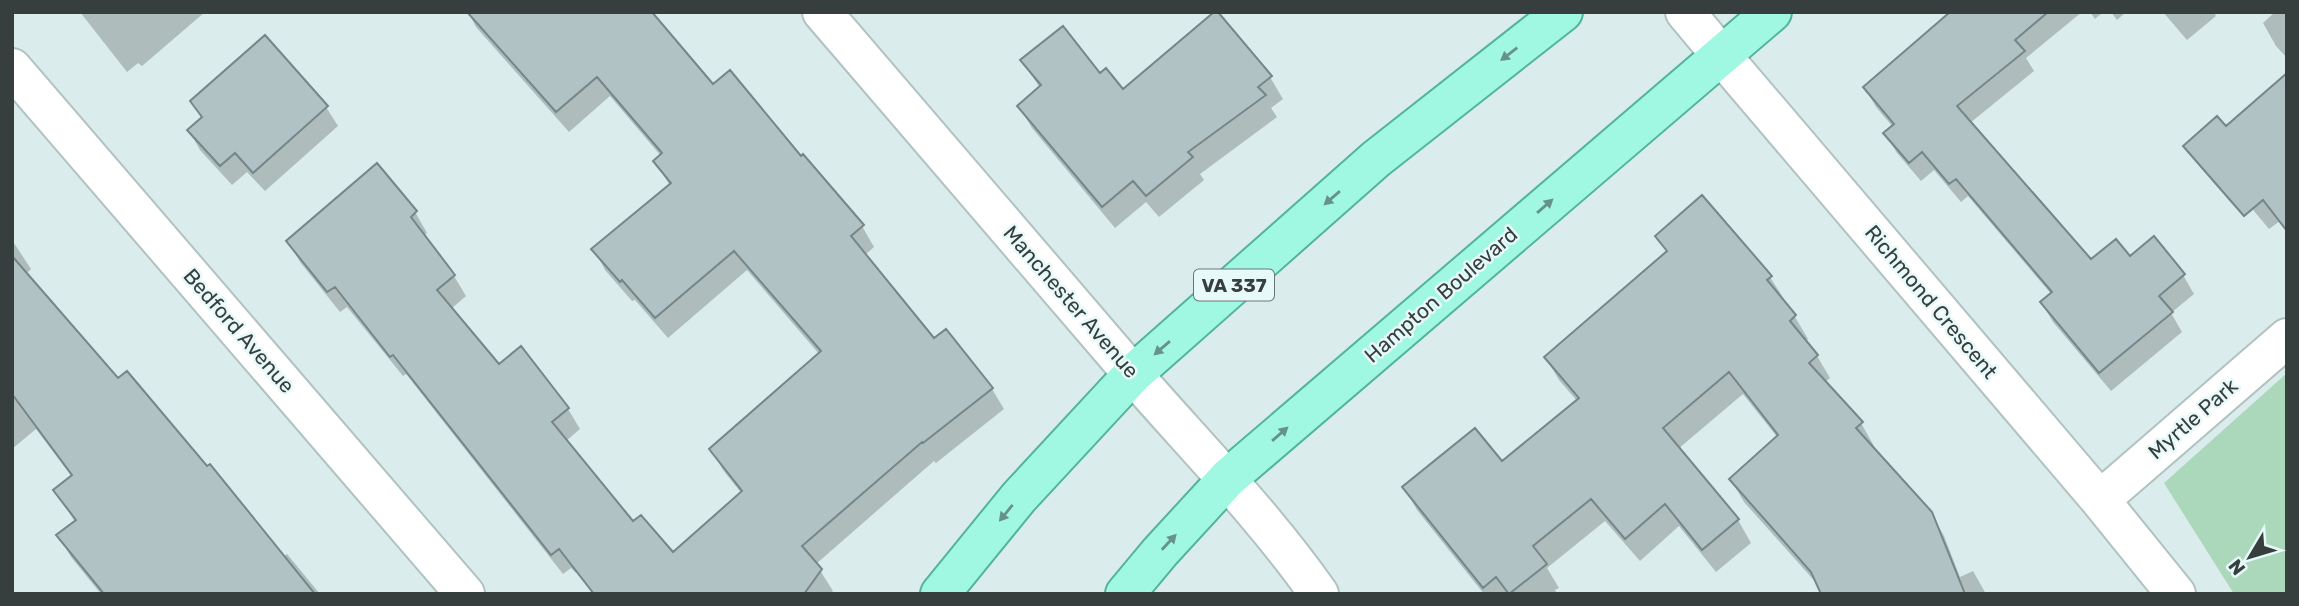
<svg xmlns="http://www.w3.org/2000/svg" width="2299" height="606" font-family="Rubik,sans-serif">
	<style>
		.green { fill: #abd8ba }
		.shadow { fill: #0003 }
		.building { fill: #b1c2c5; stroke: #768689; stroke-width: 2 }
		.lines { fill: none; stroke-linecap: round; stroke-linejoin: round }
		.minor-casing { stroke: #b0c2c1; stroke-width: 42 }
		.secondary-casing { stroke: #b0c2c1; stroke-width: 42 }
		.primary-casing { stroke: #52b49e; stroke-width: 42 }
		.minor { stroke: #fff; stroke-width: 38 }
		.secondary { stroke: #fff; stroke-width: 38 }
		.primary { stroke: #a0f8e3; stroke-width: 38 }
		.oneway { fill: #669288 }
		.labels { text-anchor: middle; stroke-width: 5; stroke-linejoin: round; paint-order: stroke }
		.shield { fill: #e7f9f8; stroke: #6c7676; stroke-width: 2 }
		.shield-label { font-size: 19px; font-weight: bold; fill: #373e3e }
		.street-label { font-size: 21px; fill: #373e3e; stroke: #e7f9f8 }
	</style>
	<rect width="100%" height="100%" fill="#daeceb"/>
	<path class="green" d="M 2287,373 L 2287,594 L 2234,594 L 2164,483 Z"/>
	<path class="shadow" d="M 80,12 L 205,12 L 142,66 L 138,63 L 127,72 Z
		M 468,12 L 713,86 L 800,159 L 803,157 L 862,226 L 874,247 L 865,255 L 934,341 L 946,331 L 992,389 L 1004,409 L 936,463 L 934,461 L 816,564 L 833,591 L 830,594 L 609,594 L 585,566 L 576,573 L 571,568 L 563,574 L 406,374 L 403,376 L 347,307 L 340,312 L 300,262 L 288,241 L 415,212 L 427,233 L 423,236 L 454,276 L 466,296 L 451,309 L 499,367 L 568,409 L 580,429 L 566,441 L 633,523 L 673,554 L 742,494 L 723,470 L 711,449 L 820,355 L 747,270 L 668,338 L 635,300 L 632,301 L 605,270 L 594,249 L 670,186 L 655,161 L 661,156 L 610,96 L 569,132 L 476,27 Z
		M 1953,12 L 2082,12 L 2026,58 L 2034,71 L 1970,123 L 2091,262 L 2129,258 L 2183,275 L 2194,294 L 2171,313 L 2182,332 L 2111,391 L 2053,322 L 2042,303 L 2052,295 L 1968,196 L 1961,202 L 1934,170 L 1921,181 L 1897,153 L 1886,134 L 1893,127 L 1876,107 L 1865,88 Z
		M 2090,12 L 2103,12 L 2095,19 Z
		M 2111,12 L 2126,12 L 2117,20 Z
		M 2163,12 L 2214,12 L 2216,16 L 2187,40 Z
		M 2275,12 L 2287,12 L 2287,58 L 2276,46 L 2263,23 Z
		M 1022,61 L 1100,76 L 1123,91 L 1270,77 L 1283,99 L 1271,108 L 1277,117 L 1200,174 L 1204,180 L 1159,217 L 1146,202 L 1115,228 L 1032,128 L 1019,106 L 1040,88 Z
		M 192,101 L 326,107 L 338,126 L 265,191 L 247,172 L 232,185 L 200,150 L 189,131 L 202,119 Z
		M 2219,169 L 2287,216 L 2269,229 Z
		M 1657,236 L 1770,277 L 1784,299 L 1782,301 L 1795,317 L 1808,339 L 1805,342 L 1817,356 L 1830,378 L 1824,383 L 1861,423 L 1874,446 L 1872,448 L 1931,513 L 1944,536 L 1960,577 L 1973,571 L 1986,594 L 1822,594 L 1819,586 L 1744,502 L 1731,480 L 1778,438 L 1743,394 L 1678,449 L 1738,520 L 1751,543 L 1716,572 L 1679,526 L 1640,561 L 1605,521 L 1547,568 L 1559,588 L 1555,590 L 1557,594 L 1484,594 L 1417,510 L 1404,487 L 1502,464 L 1578,402 L 1559,380 L 1546,358 L 1667,253 Z
		M 12,240 L 31,269 L 26,274 L 118,381 L 283,557 L 287,554 L 320,594 L 101,594 L 71,557 L 59,536 L 75,522 L 56,491 L 72,477 L 36,429 L 12,449 Z"/>
	<path class="building" d="M 467,12 L 652,12 L 713,84 L 730,70 L 801,156 L 803,154 L 864,225 L 851,236 L 934,338 L 946,329 L 993,388 L 923,443 L 922,442 L 802,546 L 822,569 L 804,594 L 594,594 L 559,549 L 551,555 L 393,355 L 390,357 L 335,287 L 327,292 L 286,241 L 377,163 L 417,211 L 411,217 L 455,275 L 437,290 L 499,364 L 521,346 L 569,408 L 552,422 L 633,521 L 641,515 L 673,552 L 742,491 L 709,449 L 821,351 L 734,251 L 655,318 L 622,280 L 620,282 L 591,249 L 671,183 L 653,161 L 662,153 L 597,77 L 556,112 Z
		M 1214,12 L 1218,12 L 1272,76 L 1258,87 L 1266,95 L 1188,152 L 1193,157 L 1146,196 L 1133,181 L 1102,207 L 1017,106 L 1041,85 L 1020,60 L 1063,26 L 1100,73 L 1106,68 L 1123,89 Z
		M 1950,12 L 2048,12 L 2015,40 L 2025,51 L 1957,106 L 2091,259 L 2116,239 L 2130,256 L 2154,236 L 2185,274 L 2159,296 L 2173,312 L 2099,373 L 2040,302 L 2052,292 L 1956,179 L 1949,184 L 1922,152 L 1909,163 L 1883,133 L 1894,124 L 1863,87 Z
		M 265,35 L 328,106 L 253,173 L 235,153 L 220,166 L 187,130 L 202,117 L 190,101 Z
		M 2287,73 L 2287,231 L 2263,200 L 2244,216 L 2183,146 L 2217,116 L 2226,126 Z
		M 1702,195 L 1772,276 L 1767,280 L 1796,315 L 1790,321 L 1818,355 L 1809,363 L 1863,422 L 1856,428 L 1932,512 L 1965,594 L 1821,594 L 1811,572 L 1729,479 L 1778,435 L 1729,372 L 1663,428 L 1739,519 L 1702,550 L 1665,504 L 1625,539 L 1591,499 L 1533,546 L 1547,564 L 1509,594 L 1496,577 L 1483,588 L 1402,487 L 1475,428 L 1502,461 L 1579,398 L 1544,357 L 1667,251 L 1655,236 Z
		M 12,256 L 118,378 L 127,371 L 207,466 L 210,464 L 315,594 L 104,594 L 56,535 L 76,520 L 53,490 L 72,475 L 12,394 Z"/>
	<g class="lines">
		<g class="minor-casing">
			<path id="minor" d="M 822,12 C 925,132 1027,252 1130,371 C 1194,445 1263,514 1319,594
				M 1721,55 L 2100,500 L 2176,594
				M 12,68 L 465,594
				M 2100,500 L 2287,338"/>
		</g>
		<g class="secondary-casing">
			<path id="secondary" d="M 1685,12 L 1721,55"/>
		</g>
		<g class="primary-casing">
			<path id="primary" d="M 940,594 L 1019,497 L 1133,374 L 1376,159 L 1563,12
				M 1125,594 L 1160,552 L 1228,478 L 1772,12"/>
		</g>
		<use href="#minor" class="minor"/>
		<use href="#secondary" class="secondary"/>
		<use href="#primary" class="primary"/>
	</g>
	<defs><path id="oneway-solid" d="M-6-.8H1V-3.2L6.5 0L1 3.2V.8H-6Z" transform="scale(1.75)"/></defs>
	<g class="oneway">
		<use href="#oneway-solid" transform="translate(1509 54) rotate(142)"/>
		<use href="#oneway-solid" transform="translate(1332 198) rotate(139)"/>
		<use href="#oneway-solid" transform="translate(1545 206) rotate(-41)"/>
		<use href="#oneway-solid" transform="translate(1162 348) rotate(139)"/>
		<use href="#oneway-solid" transform="translate(1280 434) rotate(-41)"/>
		<use href="#oneway-solid" transform="translate(1006 513) rotate(129)"/>
		<use href="#oneway-solid" transform="translate(1169 542) rotate(-47)"/>
	</g>
	<g class="labels">
		<rect class="shield" x="1194" y="269.5" width="80" height="31" rx="5"/>
		<g class="shield-label">
			<text x="1234" y="292">VA 337</text>
		</g>
		<g class="street-label">
			<text transform="translate(1441 295) rotate(-41)" y="7">Hampton Boulevard</text>
			<text transform="translate(1071 302) rotate(49)" y="7">Manchester Avenue</text>
			<text transform="translate(1931 302) rotate(50)" y="7">Richmond Crescent</text>
			<text transform="translate(239 331) rotate(49)" y="7">Bedford Avenue</text>
			<text transform="translate(2193 419) rotate(-41)" y="7">Myrtle Park</text>
		</g>
	</g>
	<rect width="2299" height="606" fill="none" stroke="#373e3e" stroke-width="28"/>
	<g transform="translate(2250 557) rotate(232)" stroke="#e7f9f8" stroke-width="5" paint-order="stroke">
	<path d="M0-5L12 26L0 18L-12 26Z" fill="#373e3e"/>
	<text y="-10" font-size="19" font-weight="bold" text-anchor="middle" fill="#373e3e">N</text>
	</g>
</svg>
